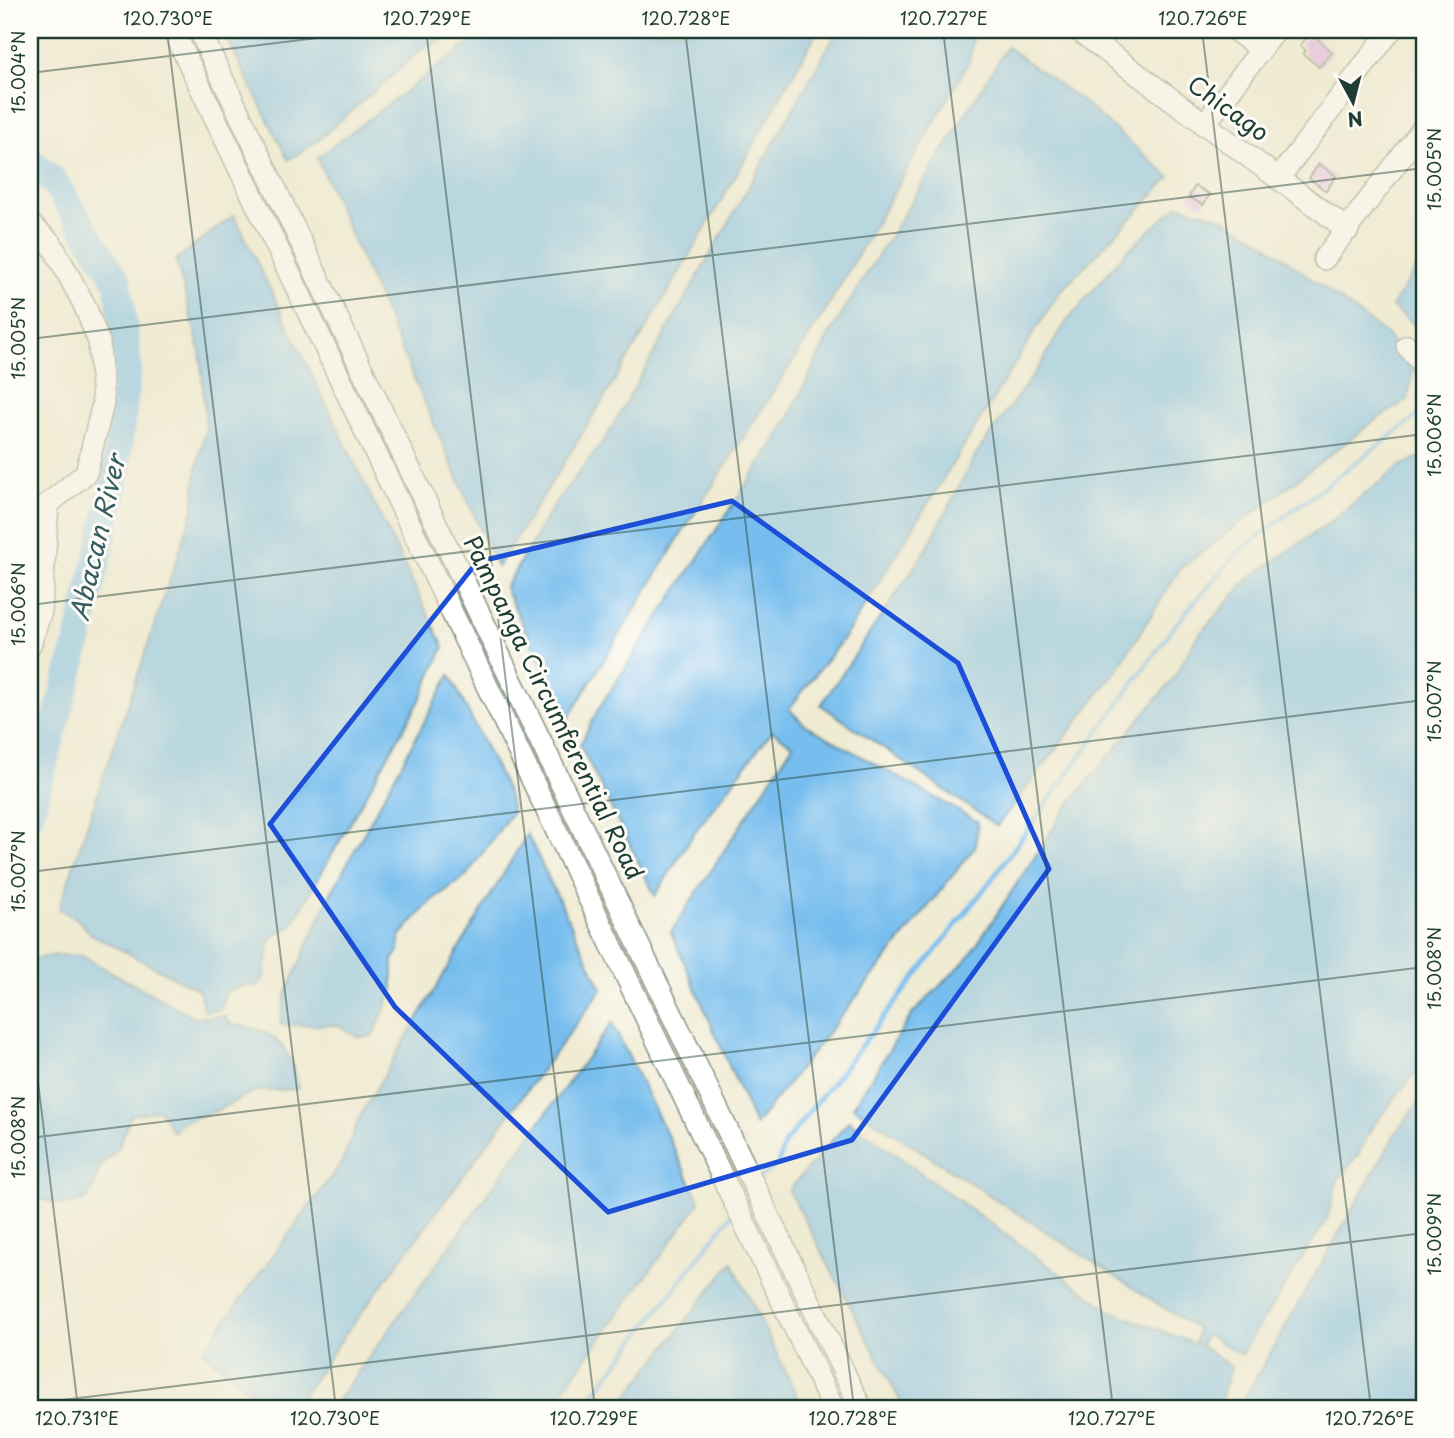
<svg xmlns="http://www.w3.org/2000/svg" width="1454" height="1438" font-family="'Playpen Sans',sans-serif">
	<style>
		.water { fill: #77beee; stroke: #4b7e91; stroke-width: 2 }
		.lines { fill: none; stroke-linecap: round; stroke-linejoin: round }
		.stream { stroke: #77beee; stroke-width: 4.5 }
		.river { stroke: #77beee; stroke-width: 28 }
		.building { fill: #dfa9e9 }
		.minor-casing { stroke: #889484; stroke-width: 24 }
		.minor { stroke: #fff; stroke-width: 21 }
		.marked { fill: none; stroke: #1d4ed8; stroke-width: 5; stroke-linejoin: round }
		.ticks { fill: none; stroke: #1f3d34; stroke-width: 2; stroke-opacity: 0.45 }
		.labels { text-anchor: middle; stroke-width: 6; stroke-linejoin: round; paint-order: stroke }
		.street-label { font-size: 24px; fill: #1f3d34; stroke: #fdfcf7 }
		.water-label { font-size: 26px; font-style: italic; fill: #355d62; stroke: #fdfcf7 }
		.neatline { fill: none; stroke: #1f3d34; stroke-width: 2.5 }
		.ticks-label { font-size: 18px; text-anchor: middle; fill: #1f3d34 }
	</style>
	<rect width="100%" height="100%" fill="#fdfcf7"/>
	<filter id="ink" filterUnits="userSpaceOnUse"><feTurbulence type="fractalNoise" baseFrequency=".0143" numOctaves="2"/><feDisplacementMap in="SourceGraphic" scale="14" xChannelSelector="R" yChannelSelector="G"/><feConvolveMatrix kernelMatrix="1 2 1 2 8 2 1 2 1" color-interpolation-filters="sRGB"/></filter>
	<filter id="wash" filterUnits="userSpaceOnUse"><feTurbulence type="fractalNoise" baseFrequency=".00686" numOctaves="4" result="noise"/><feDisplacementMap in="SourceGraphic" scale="28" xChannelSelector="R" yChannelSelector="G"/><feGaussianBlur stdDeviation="1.57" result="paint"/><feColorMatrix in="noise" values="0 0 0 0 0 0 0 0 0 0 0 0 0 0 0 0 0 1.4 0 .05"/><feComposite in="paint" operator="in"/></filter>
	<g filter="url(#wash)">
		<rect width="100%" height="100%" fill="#f0ebd3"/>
		<path class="water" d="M 223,30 L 459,30 L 454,35 L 422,49 L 315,143 L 288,160 Z
			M 487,30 L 818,30 C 716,212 612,392 497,567 L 317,158 Z
			M 838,30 L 959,30 L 961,34 L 973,37 L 969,62 L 827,308 L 678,539 L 568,719 L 505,588 L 555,503 L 607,436 Z
			M 1007,47 L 1083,102 L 1170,177 L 1058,294 L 848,632 L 789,709 L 804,724 L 978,822 L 975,847 L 755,1125 L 671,932 L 793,745 L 772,731 L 694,833 L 655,896 L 580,745 L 599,708 L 786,424 L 829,335 Z
			M 1178,205 L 1220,217 L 1257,238 L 1388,336 L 1413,370 L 1408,400 L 1374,421 L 1180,569 L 1117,670 L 997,826 L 821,705 L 926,550 L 976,454 L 1041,364 L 1066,322 L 1124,254 Z
			M 234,215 L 444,647 L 420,700 L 291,926 L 270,939 L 265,975 L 258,986 L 244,986 L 226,991 L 221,1010 L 204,1011 L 199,990 L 91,934 L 77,919 L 59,909 L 193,511 L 197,468 L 206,427 L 200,351 L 176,260 Z
			M 1424,255 L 1424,332 L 1392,307 Z
			M 1424,455 L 1424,1062 L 1372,1127 L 1358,1155 L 1338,1179 L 1327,1219 L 1241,1355 L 1206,1334 L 1201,1346 L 1231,1367 L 1221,1400 L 1215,1408 L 904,1408 L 789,1190 L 849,1121 L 1111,1311 L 1195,1344 L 1197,1329 L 853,1107 L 913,1013 L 968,958 L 1070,803 L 1174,678 L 1196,638 L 1249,578 L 1326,525 L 1400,466 Z
			M 450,675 L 508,793 L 512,812 L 466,876 L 431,901 L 400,936 L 399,951 L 393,960 L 393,990 L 373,1036 L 358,1037 L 338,1025 L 280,1025 L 286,994 L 328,899 Z
			M 527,834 L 602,989 L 339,1343 L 300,1399 L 298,1408 L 271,1408 L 203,1351 L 342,1162 L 360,1116 Z
			M 57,955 L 82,956 L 195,1018 L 224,1016 L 232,1025 C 276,1027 291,1049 299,1089 L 254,1091 L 218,1110 L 182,1122 L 173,1133 L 160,1110 L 131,1115 L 119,1147 L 100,1167 L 93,1190 L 86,1200 L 64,1205 L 30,1196 L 30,984 L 34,959 Z
			M 612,1023 L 700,1202 L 550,1408 L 332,1408 Z
			M 1424,1096 L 1424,1408 L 1239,1408 L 1397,1131 Z
			M 732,1262 L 803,1408 L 618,1408 Z"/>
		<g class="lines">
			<path class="stream" d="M 758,1179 L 778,1165 L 784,1144 L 992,879 L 1176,624 L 1238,552 L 1420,414
				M 583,1408 L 732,1214"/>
			<path class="river" d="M 30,161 L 53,180 L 118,282 L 128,366 L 113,493 L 77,645 L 30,814"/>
		</g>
		<g id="blocks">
			<path class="building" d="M 1311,33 L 1332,52 L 1319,67 L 1303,54 L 1306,51 L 1300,45 Z
				M 1319,164 L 1336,176 L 1326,191 L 1309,178 Z
				M 1195,186 L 1210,194 L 1203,205 L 1189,197 Z"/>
		</g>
	</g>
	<g filter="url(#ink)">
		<use href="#blocks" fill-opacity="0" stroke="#889484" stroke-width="2"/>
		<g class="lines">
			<g class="minor-casing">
				<path id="minor" d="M 173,30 L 833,1408
					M 199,30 L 861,1408
					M 1078,30 L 1348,230
					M 1235,30 L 1261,49
					M 1204,125 L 1276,30
					M 1278,179 L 1391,30
					M 30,224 L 51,243 L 84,304 L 99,342 L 103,403 L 86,473 L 48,504 L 41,611 L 30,645
					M 1324,259 L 1424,127
					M 1407,346 L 1424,365"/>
			</g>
			<use href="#minor" class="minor"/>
		</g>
	</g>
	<path d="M0 0H1454V1438H0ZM 732,501 L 958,663 L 1049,869 L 852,1140 L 608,1212 L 395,1007 L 270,824 L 477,562 Z" fill="#f0ebd3" fill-opacity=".55" fill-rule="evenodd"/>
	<path class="marked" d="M 732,501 L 958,663 L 1049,869 L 852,1140 L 608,1212 L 395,1007 L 270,824 L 477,562 Z"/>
	<path class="ticks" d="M 167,30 L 336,1408M 426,30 L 595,1408M 685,30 L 854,1408M 943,30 L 1113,1408M 1202,30 L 1371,1408M 30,73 L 382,30M 30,339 L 1424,168M 30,605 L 1424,434M 30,872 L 1424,700M 30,1017 L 78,1408M 30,1138 L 1424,967M 30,1404 L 1424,1233"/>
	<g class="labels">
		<g class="street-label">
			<text transform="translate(1228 109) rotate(36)" y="8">Chicago</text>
			<text transform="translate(553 708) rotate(64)" y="8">Pampanga Circumferential Road</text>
		</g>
		<g class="water-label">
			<text transform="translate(98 538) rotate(-77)" y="9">Abacan River</text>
		</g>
	</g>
	<rect width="1454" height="1438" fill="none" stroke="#fdfcf7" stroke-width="77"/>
	<g transform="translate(1353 102) rotate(173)" stroke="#fdfcf7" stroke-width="5" paint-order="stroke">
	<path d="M0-5L12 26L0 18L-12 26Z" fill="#1f3d34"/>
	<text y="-10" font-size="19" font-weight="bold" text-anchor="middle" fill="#1f3d34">N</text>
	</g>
	<rect x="38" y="38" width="1378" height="1362" class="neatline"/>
	<g class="ticks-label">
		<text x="168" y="25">120.730°E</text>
		<text x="427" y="25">120.729°E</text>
		<text x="686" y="25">120.728°E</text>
		<text x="944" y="25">120.727°E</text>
		<text x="1203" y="25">120.726°E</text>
		<text transform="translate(19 72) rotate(-90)" y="6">15.004°N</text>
		<text transform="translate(1435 169) rotate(-90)" y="6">15.005°N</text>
		<text transform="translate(19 338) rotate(-90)" y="6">15.005°N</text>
		<text transform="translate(1435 435) rotate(-90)" y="6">15.006°N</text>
		<text transform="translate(19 604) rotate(-90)" y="6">15.006°N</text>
		<text transform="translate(1435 701) rotate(-90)" y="6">15.007°N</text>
		<text transform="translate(19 871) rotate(-90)" y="6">15.007°N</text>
		<text transform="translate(1435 968) rotate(-90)" y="6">15.008°N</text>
		<text transform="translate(19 1137) rotate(-90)" y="6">15.008°N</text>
		<text transform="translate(1435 1234) rotate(-90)" y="6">15.009°N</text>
		<text x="77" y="1425">120.731°E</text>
		<text x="335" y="1425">120.730°E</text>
		<text x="594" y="1425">120.729°E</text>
		<text x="853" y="1425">120.728°E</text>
		<text x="1112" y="1425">120.727°E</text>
		<text x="1370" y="1425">120.726°E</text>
	</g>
</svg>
